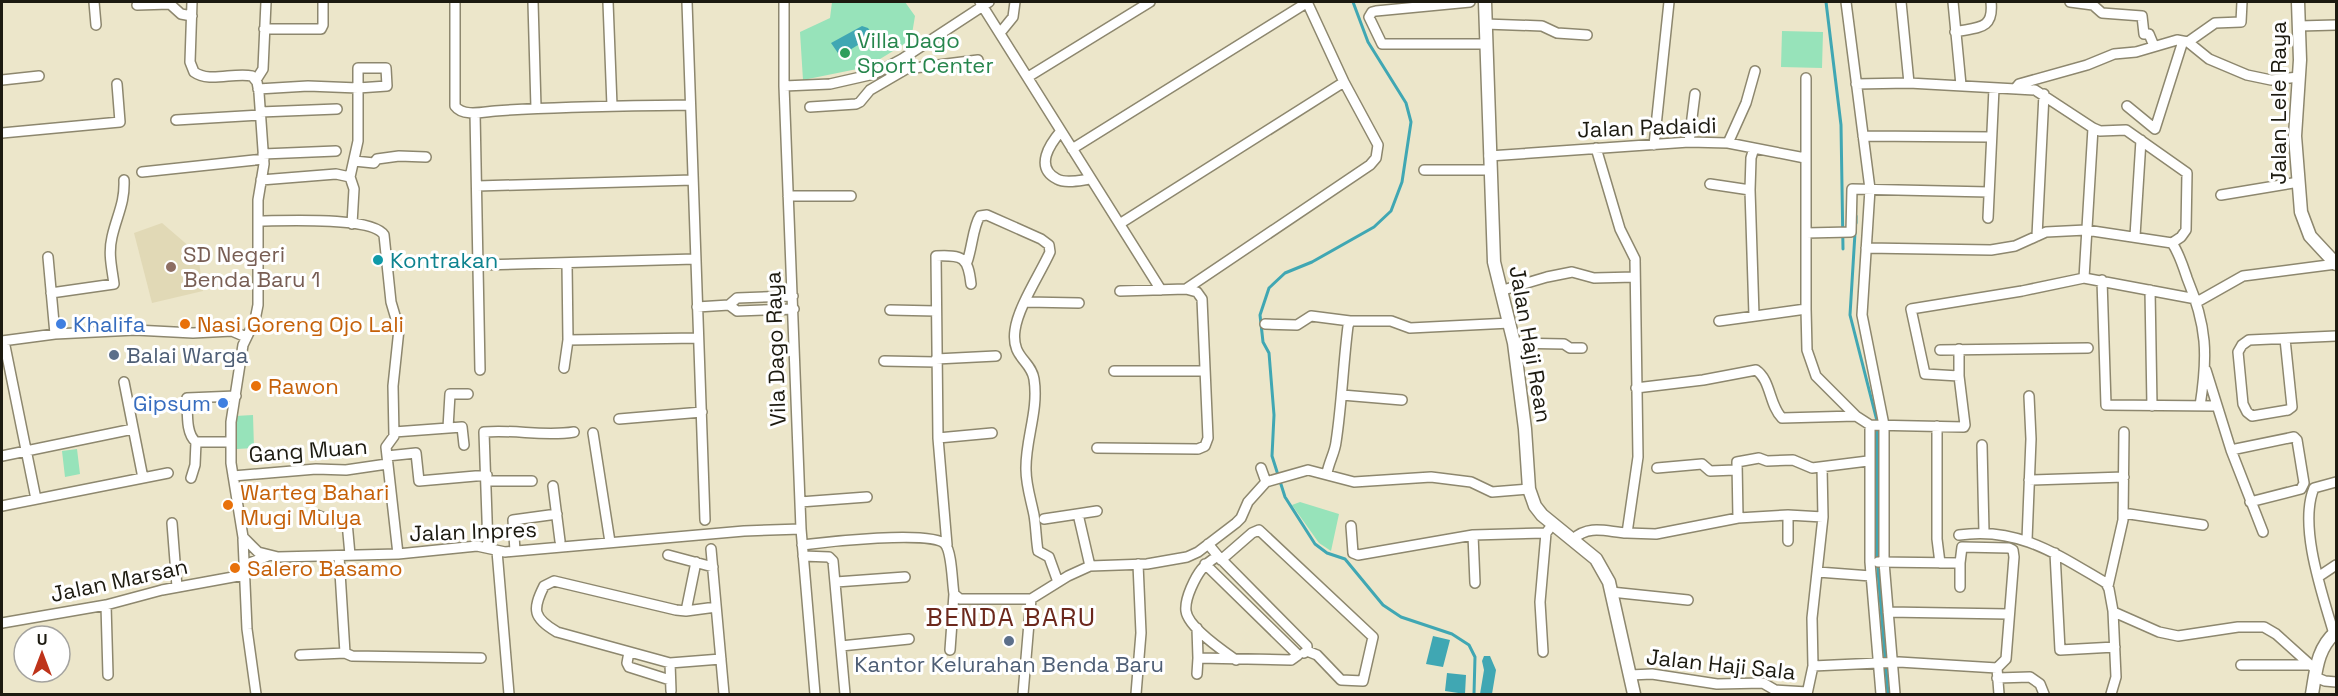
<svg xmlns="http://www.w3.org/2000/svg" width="2338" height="696" font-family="'Space Grotesk',sans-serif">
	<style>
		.built { fill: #e1d9b6 }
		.green { fill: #97e3ba }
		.water { fill: #40a7b3 }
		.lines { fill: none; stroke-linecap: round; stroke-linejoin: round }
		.stream { stroke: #40a7b3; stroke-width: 3 }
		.street-casing { stroke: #8d876e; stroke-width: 12 }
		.secondary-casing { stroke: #8d876e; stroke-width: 15 }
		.street { stroke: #fff; stroke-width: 9 }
		.secondary { stroke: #fff; stroke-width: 12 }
		.leisure-dot { fill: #2e9e5b; stroke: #fff; stroke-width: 2 }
		.culture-dot { fill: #0f9aa8; stroke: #fff; stroke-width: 2 }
		.education-dot { fill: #8d6e63; stroke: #fff; stroke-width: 2 }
		.shop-dot { fill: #3f7fe0; stroke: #fff; stroke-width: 2 }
		.food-dot { fill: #e8710a; stroke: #fff; stroke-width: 2 }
		.service-dot { fill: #5c6f8a; stroke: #fff; stroke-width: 2 }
		.labels { text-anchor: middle; stroke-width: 6; stroke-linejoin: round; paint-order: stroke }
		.leisure-label { font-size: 22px; fill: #27864d; stroke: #fff; text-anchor: start }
		.street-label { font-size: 22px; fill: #1c1a10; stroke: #fff }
		.education-label { font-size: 22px; fill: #785e54; stroke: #fff; text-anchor: start }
		.culture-label { font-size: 22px; fill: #0d838f; stroke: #fff; text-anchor: start }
		.shop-label { font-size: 22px; fill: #366cbe; stroke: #fff; text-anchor: start }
		.food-label { font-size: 22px; fill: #c56008; stroke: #fff; text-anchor: start }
		.service-label { font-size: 22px; fill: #4e5e75; stroke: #fff; text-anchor: start }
		.quarter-label { font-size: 26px; letter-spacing: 1.5px; fill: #6c281c; stroke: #fff }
	</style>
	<rect width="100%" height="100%" fill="#ece6ca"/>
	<path class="built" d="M 162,223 L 198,254 L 203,291 L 152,303 L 134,233 Z"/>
	<path class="green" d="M 832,2 L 905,2 L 915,16 L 911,40 L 867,67 L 803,80 L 800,32 L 830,18 Z
		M 1782,31 L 1823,32 L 1822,68 L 1781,67 Z
		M 253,415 L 254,448 L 237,449 L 235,416 Z
		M 77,449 L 80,474 L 65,477 L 62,451 Z
		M 1300,502 L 1339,514 L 1331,551 L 1319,543 L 1292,505 Z"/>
	<path class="water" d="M 862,26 L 868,28 L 870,31 L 866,40 L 840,56 L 831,43 Z
		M 1433,636 L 1450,640 L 1443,667 L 1426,664 Z
		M 1484,656 L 1490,656 L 1496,670 L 1492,694 L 1480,694 L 1484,670 L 1482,661 Z
		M 1447,673 L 1466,675 L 1465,694 L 1445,691 Z"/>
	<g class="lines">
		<path class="stream" d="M 1353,2 L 1368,42 L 1406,103 L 1411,122 L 1402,182 L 1391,211 L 1374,227 L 1312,262 L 1285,273 L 1269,288 L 1260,315 L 1263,342 L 1269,353 L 1274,415 L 1272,456 L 1285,497 L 1315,544 L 1327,553 L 1345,559 L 1383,605 L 1401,617 L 1452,634 L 1469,645 L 1475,657 L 1474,694
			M 1826,2 L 1841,125 L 1843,249
			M 1856,223 L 1856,216
			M 1855,233 L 1850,315 L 1877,421 L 1877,558 L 1888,694"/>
		<g class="street-casing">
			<path id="street" d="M 94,2 L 96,25
				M 192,2 L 190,62 L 194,72 C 209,83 234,72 252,76 L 257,82 L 259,93 L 264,164 L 258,200 L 258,305 L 255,320 L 243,345 L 231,422 L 231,463 L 243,537 L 258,552 L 278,557 L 398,554 L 477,546 L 505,552 L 744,531 L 801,529
				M 455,2 L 455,106 C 463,117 483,112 495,111 C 560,106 625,106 690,105
				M 533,2 L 536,108
				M 608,2 L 612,106
				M 687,2 L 705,520
				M 784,2 L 784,86 L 801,529 L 815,694
				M 980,2 L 1161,290
				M 1470,2 L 1376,11 L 1372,12 L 1369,17 L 1382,44 L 1486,44
				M 1846,2 L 1870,189 L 1862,315 L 1884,425 L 1884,562 L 1895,694
				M 1901,2 L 1909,83
				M 1953,2 L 1961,85
				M 2070,2 L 2093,5 L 2102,13 L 2142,16 L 2144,34 L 2149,34 L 2154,46
				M 137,5 L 170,4 L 181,14 L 192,16
				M 1485,24 L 1542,26 L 1557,33 L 1587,35
				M 2299,26 L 2336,25
				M 264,29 L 321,29 L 323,25 L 323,2
				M 1955,32 C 1978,27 1994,30 1991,2
				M 1000,33 L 1013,17 L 1015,2
				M 2188,42 L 2215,23 L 2241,22 L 2242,2
				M 358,68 L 386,68 L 387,86 L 358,88 Z
				M 1028,77 L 1150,2
				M 1806,78 L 1806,309 L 1807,350 L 1816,376 L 1856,416 L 1870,425 L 1964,427 L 1965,425 L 1959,376 L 1959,349
				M 2,80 L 39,76
				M 256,80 L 263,69 L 266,2
				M 1856,84 L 1909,83 L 2035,90 L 2093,128 L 2100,131 L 2126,130 L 2187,173 L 2186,230 L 2181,237 L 2172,243
				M 784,86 L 830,84 L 874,74 L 902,59 L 989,2
				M 258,89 L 308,86 L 358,88 L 358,141 L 350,177 L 354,189 L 352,224
				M 2015,89 L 2019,84 L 2087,65 L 2114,54 L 2136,52 L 2177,40 L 2188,42 L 2209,59 L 2247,75 L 2271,80 L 2299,77
				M 2127,106 L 2155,129 L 2183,41
				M 810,107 L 856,104 L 860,102 L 870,90 L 906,69 L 978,60
				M 260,112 L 337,109
				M 475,113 L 480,370
				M 176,120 L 261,115
				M 1061,131 C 1050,144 1034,167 1057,179 C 1066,184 1081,180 1091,179
				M 2,133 L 120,122 L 117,84
				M 1863,136 L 1991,137
				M 1689,142 L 1695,94
				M 1728,143 L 1746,103 L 1755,71
				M 1654,145 L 1669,2
				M 1754,148 L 1751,158 L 1750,190 L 1754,315
				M 1072,149 L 1308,2
				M 263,154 L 336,151
				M 1489,156 L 1689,142 L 1728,143 L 1805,158
				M 354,161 L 374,163 L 377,159 L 399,156 L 426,157
				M 1424,170 L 1490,170
				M 142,172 L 264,159
				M 261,180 L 336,174 L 350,177
				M 1710,184 L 1750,190
				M 477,186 L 693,180
				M 2221,195 L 2299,182
				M 788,196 L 851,196
				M 1988,218 L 1994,88
				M 259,221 C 282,221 372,216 384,235 L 391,302 L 399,329 L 393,386 L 394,436 L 386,447 L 398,554
				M 1121,223 L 1344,82
				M 1806,233 L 1851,232 L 1852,189 L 1989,192
				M 2037,236 L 2044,94
				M 2135,236 L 2141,140
				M 2172,243 C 2179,253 2183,266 2187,278 C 2207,326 2208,355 2200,406
				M 1866,248 L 1991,250 L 2015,246 L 2046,232 L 2086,230 L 2172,243
				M 48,257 L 55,334
				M 967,262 C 972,249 973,226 980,216 L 987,215 L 1041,239 L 1049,245 L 1050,252 C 1040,274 1018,307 1015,330 C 1011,358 1031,360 1034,379 C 1039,411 1025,440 1026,470 C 1026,485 1031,500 1034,515 C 1036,527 1036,539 1038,551 L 1049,557 L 1058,582
				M 479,265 L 695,259
				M 2084,278 L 2093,128
				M 2102,280 L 2106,405 L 2216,406
				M 1186,289 L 1370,165 L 1376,158 L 1378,145 L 1344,82 L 1307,2
				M 2150,290 L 2152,406
				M 1500,291 L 1547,277 L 1572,272 L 1594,278 L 1635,277
				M 51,293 L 114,284 C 112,268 108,254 112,237 C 117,215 125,203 124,180
				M 793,296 L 737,298 L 729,305 L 737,311 L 794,309
				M 1026,302 L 1079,303
				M 2197,302 L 2243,276 L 2336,264
				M 697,307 L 729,305
				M 890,310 L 936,311
				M 1719,321 L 1806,309
				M 1265,324 L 1297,325 L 1311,316 L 1350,321
				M 2285,339 L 2292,407 L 2288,410 L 2252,416 L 2247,412 L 2243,404 L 2238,352 L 2242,345 L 2249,340 L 2336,336
				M 568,340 L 698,338
				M 2,341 L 55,334 L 135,330 L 193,333 L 232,331 L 246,337
				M 4,341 L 36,499
				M 1514,343 L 1564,344 L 1570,348 L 1582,348
				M 1940,350 L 2088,348
				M 936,359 L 996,356
				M 884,361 L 936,362
				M 564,368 L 568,340 L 567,264
				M 2206,370 L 2231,450 L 2263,532
				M 1114,371 L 1204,371
				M 1959,376 L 1925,374 L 1911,309 L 2022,291 L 2084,278 L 2196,299
				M 124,382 L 143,478
				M 1636,388 L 1703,380 L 1756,370 C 1771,380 1769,405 1782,418 L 1856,416
				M 1342,395 L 1402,400
				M 619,419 L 702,412
				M 1870,425 L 1870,562 L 1881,694
				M 1937,426 L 1937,539 L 1940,563
				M 448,428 L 450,394 L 468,394
				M 394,432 L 462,427 L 464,445
				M 593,433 L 610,542
				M 938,438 L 992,433
				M 231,442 L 196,442 C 185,433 188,411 187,398 L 236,396
				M 1982,445 L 1984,532
				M 1097,448 L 1198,449 L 1205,446 L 1208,438 L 1202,299 L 1197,292 L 1186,289 L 1120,291
				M 2231,450 L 2294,437 L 2297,440 L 2304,483 L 2301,489 L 2250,502
				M 2,456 L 133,429
				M 387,456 L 416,453 L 419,481 L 487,475
				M 1261,468 L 1266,482
				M 1657,468 L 1702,464 L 1710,471 L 1735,470
				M 1327,473 C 1329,462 1335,452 1336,442 C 1342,403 1343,365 1348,326 L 1350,321 L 1391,321 L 1410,328 L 1510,323
				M 233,476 L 316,469 L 346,470 L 387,464
				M 191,478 L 195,465 L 196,442
				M 2029,480 L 2124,477
				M 487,481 L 532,481
				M 553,486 L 560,541
				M 800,502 L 867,497
				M 2,506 L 168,473
				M 2123,513 L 2203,525
				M 1078,514 L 1090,566
				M 317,515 L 337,523 L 347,522 L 350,555
				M 1788,515 L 1823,517
				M 1738,518 L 1737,462 L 1759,458 L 1767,461 L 1793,460 L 1812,468 L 1868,461
				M 1044,519 L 1097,511
				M 172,523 L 177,587
				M 1351,526 L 1353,553 L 1358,555 L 1473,535 L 1546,533 L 1552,525
				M 1627,533 L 1656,534 L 1738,518 L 1788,515 L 1788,541
				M 1473,535 L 1475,583
				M 1959,535 C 2018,526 2058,555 2106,583 L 2109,589 L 2113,611 L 2116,613 L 2159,632 L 2178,636 L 2238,627 L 2264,627 L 2276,634 L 2316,670
				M 243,539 L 247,629 L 256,694
				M 1573,539 C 1590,524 1607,532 1627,533 L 1638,457 L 1635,259 L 1620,229 L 1596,148
				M 2027,540 L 2031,439 L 2029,396
				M 1208,544 L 1218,556 C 1203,565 1198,572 1191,588 C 1188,595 1185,603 1186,611 C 1188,627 1223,651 1236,660
				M 802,545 C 825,542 932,530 945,544 C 952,552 952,582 954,594 L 960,599 L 1031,599 L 1068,576 L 1090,566 L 1147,564 L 1187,557 L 1198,552 L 1236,523 L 1241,518 L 1248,502 L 1266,482 L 1308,470 L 1354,482 L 1431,477 L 1471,482 L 1492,492 L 1529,489
				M 947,545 L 938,438 L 936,256 C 963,255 968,257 971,284
				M 488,547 L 484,432 C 515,429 543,437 574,432
				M 711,549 L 724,694
				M 497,551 L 509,694
				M 515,551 L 513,520 L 557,514
				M 2055,553 L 2060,650 L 2115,647
				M 668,555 L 713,567
				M 339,556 L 345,653
				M 803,556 L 829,557 L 833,561 L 845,694
				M 1218,556 L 1307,646 L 1307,651 L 1304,653
				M 1221,560 L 1252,533 L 1259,530 L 1373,637 L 1363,681 L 1341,680 L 1317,655 L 1307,651
				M 1878,562 L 1960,563
				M 244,565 L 268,556
				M 1818,572 L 1871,576
				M 2318,577 L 2336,565
				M 836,582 L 905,577
				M 2108,586 L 2123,520 L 2124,432
				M 1960,587 L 1960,563 L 1962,547 L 2009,548 L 2013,550 L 2014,557 L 2006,659 L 1997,668 L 1999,694
				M 1611,592 L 1688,600
				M 106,605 L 108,675
				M 716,607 L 686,611 L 676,610 L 554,581 L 544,586 C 532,610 533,618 557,632 L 670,663 L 721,659
				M 686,611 L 696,562
				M 1888,612 L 2008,614
				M 2,623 L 106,605 L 162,590 L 244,575
				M 1197,628 L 1198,658 L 1291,660 L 1298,655 L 1205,564
				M 2334,634 C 2323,596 2298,526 2314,488 L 2336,482
				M 841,646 L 909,639
				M 950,650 L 954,594
				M 629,652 L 627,663 L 629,667 L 670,680
				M 1543,652 L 1540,602 L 1546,533
				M 300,655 L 345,653 L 352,656 L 481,658
				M 670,663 L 671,691
				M 2241,665 L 2311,665
				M 1813,666 L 1899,662 L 1997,668
				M 1197,674 L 1198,658
				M 1630,675 L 1652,674 L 1717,684 L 1763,683 L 1775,690 L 1807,692
				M 2315,677 L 2325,681 L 2336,682
				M 1997,678 L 2030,677 L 2040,684 L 2044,694
				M 1023,694 L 1031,599
				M 1136,694 L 1141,633 L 1138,564
				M 1807,694 L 1813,666 L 1812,618 L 1823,517 L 1822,467
				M 2111,694 L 2116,677 L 2113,611"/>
		</g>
		<g class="secondary-casing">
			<path id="secondary" d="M 1485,2 L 1494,262 L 1514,343 L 1525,429 L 1529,489 L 1535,506 L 1542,515 L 1596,559 L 1609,582 L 1634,694
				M 2298,2 L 2300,60 L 2295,136 L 2301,212 L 2310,236 L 2336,264
				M 2312,694 C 2316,671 2317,648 2336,632"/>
		</g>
		<use href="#street" class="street"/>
		<use href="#secondary" class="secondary"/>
	</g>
	<circle class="leisure-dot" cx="845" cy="53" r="6"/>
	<circle class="culture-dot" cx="378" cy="260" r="6"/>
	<circle class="education-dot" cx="171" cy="267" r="6"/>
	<g class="shop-dot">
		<circle cx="61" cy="324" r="6"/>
		<circle cx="223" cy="403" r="6"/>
	</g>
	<g class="food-dot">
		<circle cx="185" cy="324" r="6"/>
		<circle cx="256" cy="386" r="6"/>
		<circle cx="228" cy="505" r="6"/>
		<circle cx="235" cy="568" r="6"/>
	</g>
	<g class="service-dot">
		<circle cx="114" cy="355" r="6"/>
		<circle cx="1009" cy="641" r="6"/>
	</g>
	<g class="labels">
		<g class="leisure-label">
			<text x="857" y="48">Villa Dago<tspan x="857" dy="25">Sport Center</tspan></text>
		</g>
		<g class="street-label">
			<text transform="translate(2278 103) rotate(-90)" y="8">Jalan Lele Raya</text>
			<text transform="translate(1647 127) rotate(-2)" y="8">Jalan Padaidi</text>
			<text transform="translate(1531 344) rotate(80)" y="8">Jalan Haji Rean</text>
			<text transform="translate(775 349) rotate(-92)" y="8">Vila Dago Raya</text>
			<text transform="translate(308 450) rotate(-4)" y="8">Gang Muan</text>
			<text transform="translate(473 531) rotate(-2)" y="8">Jalan Inpres</text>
			<text transform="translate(119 580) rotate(-12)" y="8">Jalan Marsan</text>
			<text transform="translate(1721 664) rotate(6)" y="8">Jalan Haji Sala</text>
		</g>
		<g class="education-label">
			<text x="183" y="262">SD Negeri<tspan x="183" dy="25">Benda Baru 1</tspan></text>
		</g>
		<g class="culture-label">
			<text x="390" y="268">Kontrakan</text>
		</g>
		<g class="shop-label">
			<text x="73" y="332">Khalifa</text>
			<text x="211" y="411" text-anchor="end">Gipsum</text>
		</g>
		<g class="food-label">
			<text x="197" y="332">Nasi Goreng Ojo Lali</text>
			<text x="268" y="394">Rawon</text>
			<text x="240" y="500">Warteg Bahari<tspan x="240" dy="25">Mugi Mulya</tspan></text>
			<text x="247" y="576">Salero Basamo</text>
		</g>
		<g class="service-label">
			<text x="126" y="363">Balai Warga</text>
			<text x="1009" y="672" text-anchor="middle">Kantor Kelurahan Benda Baru</text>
		</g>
		<g class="quarter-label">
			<text x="1011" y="626">BENDA BARU</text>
		</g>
	</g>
	<rect width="2338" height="696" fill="none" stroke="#1c1a10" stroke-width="6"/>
	<g transform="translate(42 654)"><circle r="28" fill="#ffffff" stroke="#a4a39f" stroke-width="1.5"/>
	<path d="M0-4.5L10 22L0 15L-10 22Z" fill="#be331a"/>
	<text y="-9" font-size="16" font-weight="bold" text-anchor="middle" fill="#1c1a10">U</text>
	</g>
</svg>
